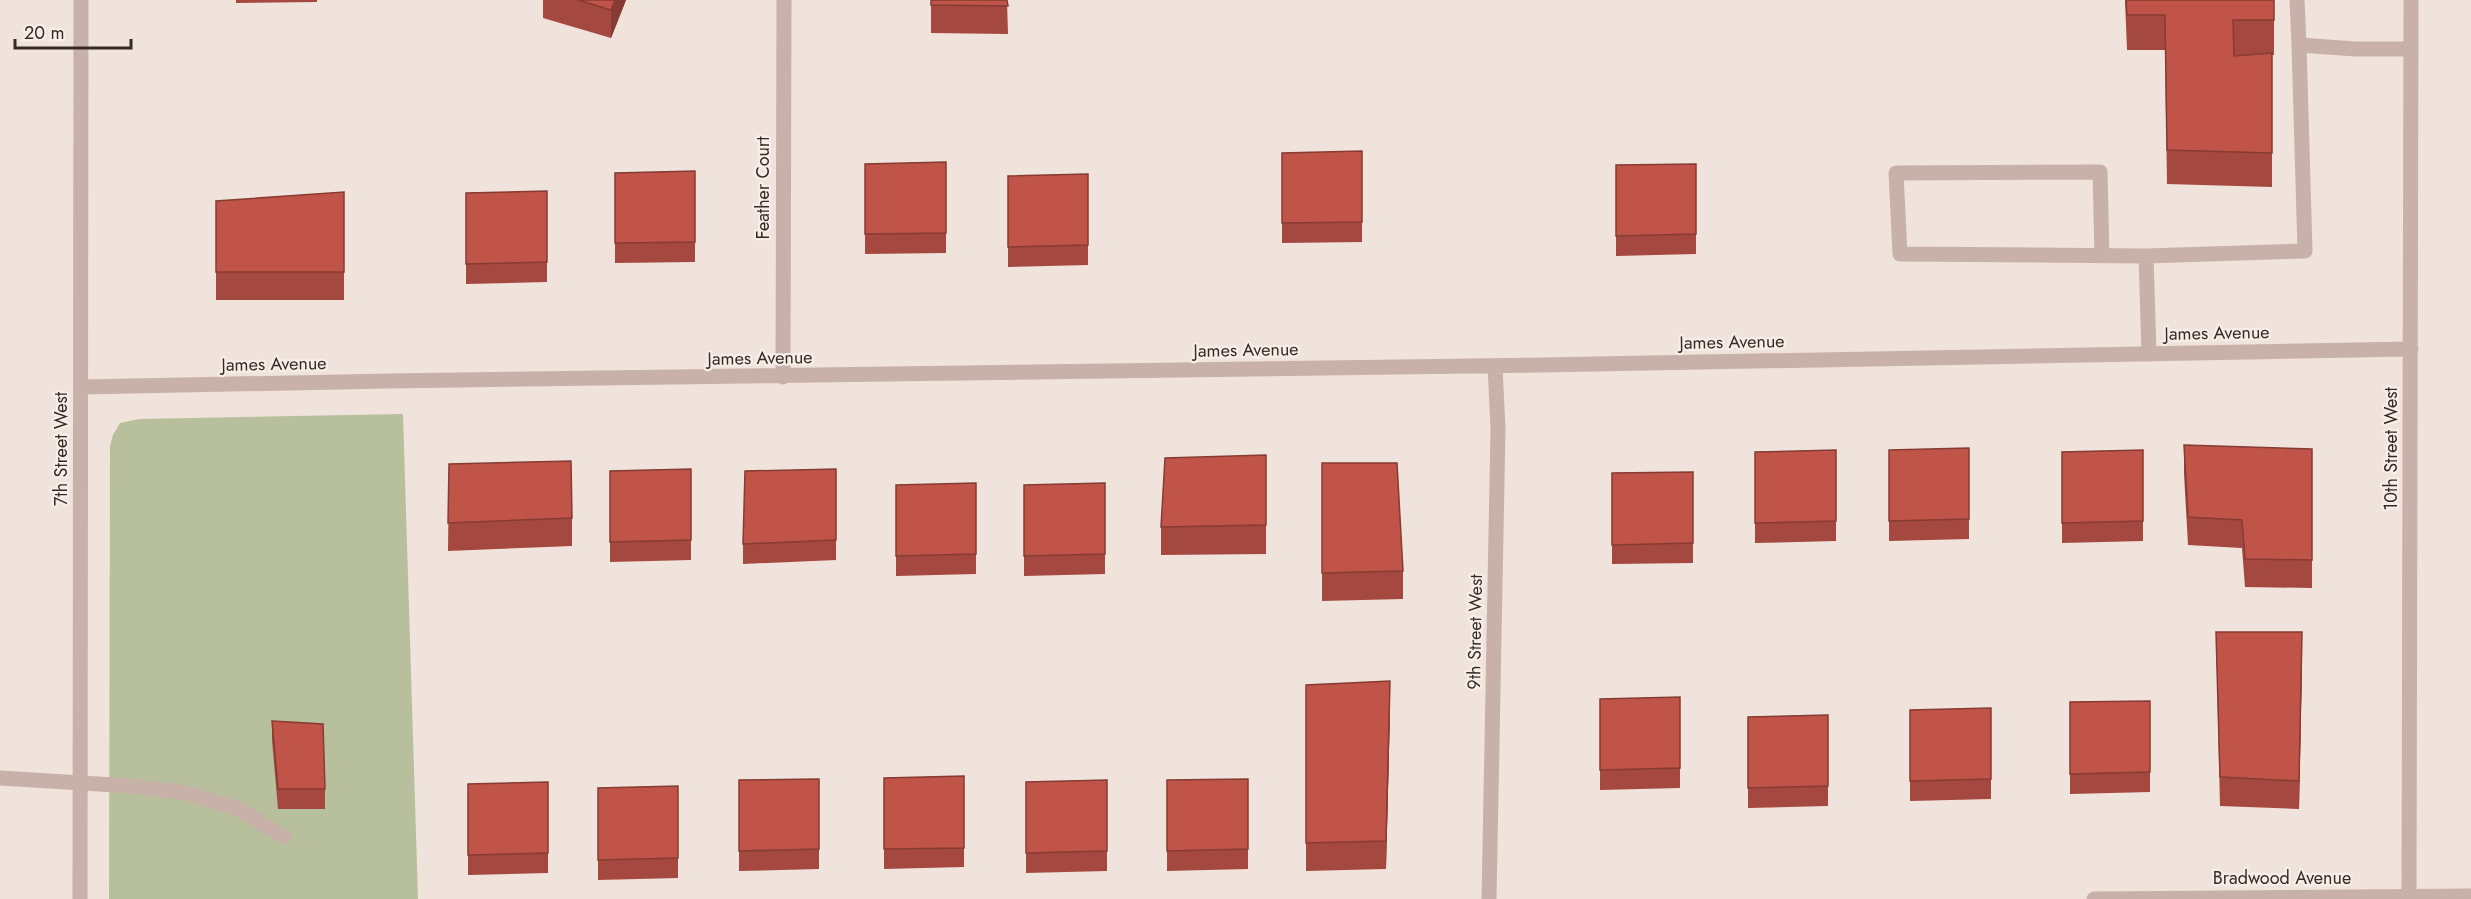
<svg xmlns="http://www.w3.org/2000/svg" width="2471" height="899" font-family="Jost,sans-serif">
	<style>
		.green { fill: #b8bf9c }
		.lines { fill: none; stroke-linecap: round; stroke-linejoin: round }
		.service { stroke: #c8b1a8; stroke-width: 15 }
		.minor { stroke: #c8b1a8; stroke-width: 15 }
		.tertiary { stroke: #c8b1a8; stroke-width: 15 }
		.wall { fill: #a5483f; fill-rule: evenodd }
		.shaded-wall { fill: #863b33 }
		.building { fill: #c05449; stroke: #863b33; stroke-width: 1.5 }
		.labels { text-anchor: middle; stroke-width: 4.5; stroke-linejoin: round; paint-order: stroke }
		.street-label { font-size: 18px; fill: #352a28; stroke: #f8eee7 }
	</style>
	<rect width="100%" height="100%" fill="#f0e3db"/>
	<path class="green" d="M 403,414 L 418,899 L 109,899 L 110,446 L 113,435 L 120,423 L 139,419 Z"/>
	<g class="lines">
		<path class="service" d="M 2297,0 L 2299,45 L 2356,49 L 2411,49
			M 2102,256 L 2100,172 L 1896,173 L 1900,254 L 2146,256
			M 2149,354 L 2146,256 L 2305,251 L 2299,45
			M 0,778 L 131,786 L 186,793 L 239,809 L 284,837"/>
		<path class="minor" d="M 783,377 L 784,0
			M 81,387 L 389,381 L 1542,365 L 2411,349
			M 80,899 L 81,0
			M 1489,899 L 1498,429 L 1495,366
			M 2094,899 L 2471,896"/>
		<path class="tertiary" d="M 2409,899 L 2411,0"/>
	</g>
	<path class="wall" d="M 236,0 L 317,0 L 317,2 L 236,3 Z
		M 543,0 L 626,0 L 611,38 L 543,18 Z
		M 931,0 L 1007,0 L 1008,34 L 931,33 Z
		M 2125,0 L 2274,0 L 2274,55 L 2272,55 L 2272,187 L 2167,184 L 2165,50 L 2127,50 ZM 2234,55 L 2251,55 L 2234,56 Z
		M 1362,151 L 1362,242 L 1282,243 L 1282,153 Z
		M 946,162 L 946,253 L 865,254 L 865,164 Z
		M 1696,164 L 1696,254 L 1616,256 L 1616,165 Z
		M 695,171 L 695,262 L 615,263 L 615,173 Z
		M 1088,174 L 1088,265 L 1008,267 L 1008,176 Z
		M 547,191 L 547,282 L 466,284 L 466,193 Z
		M 344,192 L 344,300 L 216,300 L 216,201 Z
		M 2184,445 L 2312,449 L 2312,588 L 2245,587 L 2242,548 L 2188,545 L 2184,474 Z
		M 1969,448 L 1969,539 L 1889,541 L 1889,450 Z
		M 1836,450 L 1836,541 L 1755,543 L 1755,452 Z
		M 2143,450 L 2143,541 L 2062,543 L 2062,452 Z
		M 1266,455 L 1266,554 L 1161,555 L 1161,527 Z
		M 1322,463 L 1403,571 L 1403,599 L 1322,601 Z
		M 449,464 L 572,518 L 572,546 L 448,551 Z
		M 691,469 L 691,560 L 610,562 L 610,471 Z
		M 836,469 L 836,560 L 743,564 L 743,544 Z
		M 1693,472 L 1693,563 L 1612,564 L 1612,473 Z
		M 976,483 L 976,574 L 896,576 L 896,485 Z
		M 1105,483 L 1105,574 L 1024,576 L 1024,485 Z
		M 2216,632 L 2302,660 L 2299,809 L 2220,806 Z
		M 1306,685 L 1390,710 L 1386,869 L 1306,871 Z
		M 1680,697 L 1680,788 L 1600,790 L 1600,699 Z
		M 2150,701 L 2150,792 L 2070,794 L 2070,702 Z
		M 1991,708 L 1991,799 L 1910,801 L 1910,710 Z
		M 1828,715 L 1828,806 L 1748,808 L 1748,717 Z
		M 272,721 L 325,789 L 325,809 L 278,809 L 272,740 Z
		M 964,776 L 964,867 L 884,869 L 884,778 Z
		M 819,779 L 819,869 L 739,871 L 739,780 Z
		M 1248,779 L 1248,869 L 1167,871 L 1167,780 Z
		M 1107,780 L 1107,871 L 1026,873 L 1026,782 Z
		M 548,782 L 548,873 L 468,875 L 468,784 Z
		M 678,786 L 678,878 L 598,880 L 598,788 Z"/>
	<path class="shaded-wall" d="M 615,0 L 626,0 L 611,38 L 611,10 Z
		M 2302,632 L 2302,660 L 2299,809 L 2299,781 Z
		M 1390,681 L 1390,710 L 1386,869 L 1386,841 Z"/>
	<path class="building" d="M 578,0 L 615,0 L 611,10 Z
		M 931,0 L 1007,0 L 1008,6 L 931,5 Z
		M 2126,0 L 2274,0 L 2274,20 L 2233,20 L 2234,56 L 2272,53 L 2272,153 L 2167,150 L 2165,15 L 2127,15 Z
		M 1362,151 L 1362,222 L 1282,223 L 1282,153 Z
		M 946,162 L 946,233 L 865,234 L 865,164 Z
		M 1696,164 L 1696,234 L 1616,236 L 1616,165 Z
		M 695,171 L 695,242 L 615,243 L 615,173 Z
		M 1088,174 L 1088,245 L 1008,247 L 1008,176 Z
		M 547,191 L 547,262 L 466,264 L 466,193 Z
		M 344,192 L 344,272 L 216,272 L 216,201 Z
		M 2184,445 L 2312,449 L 2312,560 L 2245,559 L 2242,520 L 2188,517 Z
		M 1969,448 L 1969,519 L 1889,521 L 1889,450 Z
		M 1836,450 L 1836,521 L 1755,523 L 1755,452 Z
		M 2143,450 L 2143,521 L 2062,523 L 2062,452 Z
		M 1266,455 L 1266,525 L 1161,527 L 1165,458 Z
		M 571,461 L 572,518 L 448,523 L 449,464 Z
		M 1322,463 L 1397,463 L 1403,571 L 1322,573 Z
		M 691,469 L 691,540 L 610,542 L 610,471 Z
		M 836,469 L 836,540 L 743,544 L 745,471 Z
		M 1693,472 L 1693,543 L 1612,545 L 1612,473 Z
		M 976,483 L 976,554 L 896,556 L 896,485 Z
		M 1105,483 L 1105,554 L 1024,556 L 1024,485 Z
		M 2216,632 L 2302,632 L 2299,781 L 2220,777 Z
		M 1390,681 L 1386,841 L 1306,843 L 1306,685 Z
		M 1680,697 L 1680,768 L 1600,770 L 1600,699 Z
		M 2150,701 L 2150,772 L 2070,774 L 2070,702 Z
		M 1991,708 L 1991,779 L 1910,781 L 1910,710 Z
		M 1828,715 L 1828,786 L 1748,788 L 1748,717 Z
		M 272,721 L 323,724 L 325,789 L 278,789 Z
		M 964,776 L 964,848 L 884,849 L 884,778 Z
		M 819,779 L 819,849 L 739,851 L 739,780 Z
		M 1248,779 L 1248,849 L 1167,851 L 1167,780 Z
		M 1107,780 L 1107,851 L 1026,853 L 1026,782 Z
		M 548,782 L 548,853 L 468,855 L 468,784 Z
		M 678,786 L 678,858 L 598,860 L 598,788 Z"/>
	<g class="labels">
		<g class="street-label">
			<text transform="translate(763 188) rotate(-90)" y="6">Feather Court</text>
			<text transform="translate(2217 333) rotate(-1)" y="6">James Avenue</text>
			<text transform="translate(1732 342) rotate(-1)" y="6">James Avenue</text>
			<text transform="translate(1246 350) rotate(-1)" y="6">James Avenue</text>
			<text transform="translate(760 358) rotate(-1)" y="6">James Avenue</text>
			<text transform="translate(274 364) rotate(-1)" y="6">James Avenue</text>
			<text transform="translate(61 449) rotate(-90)" y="6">7th Street West</text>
			<text transform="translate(2391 449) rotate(-90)" y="6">10th Street West</text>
			<text transform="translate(1475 632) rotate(-89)" y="6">9th Street West</text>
			<text x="2282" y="884">Bradwood Avenue</text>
		</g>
	</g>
	<path d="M15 39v9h116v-9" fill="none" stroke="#352a28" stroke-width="3"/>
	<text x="24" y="39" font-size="18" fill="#352a28" stroke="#f8eee7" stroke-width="4.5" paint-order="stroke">20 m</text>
</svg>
